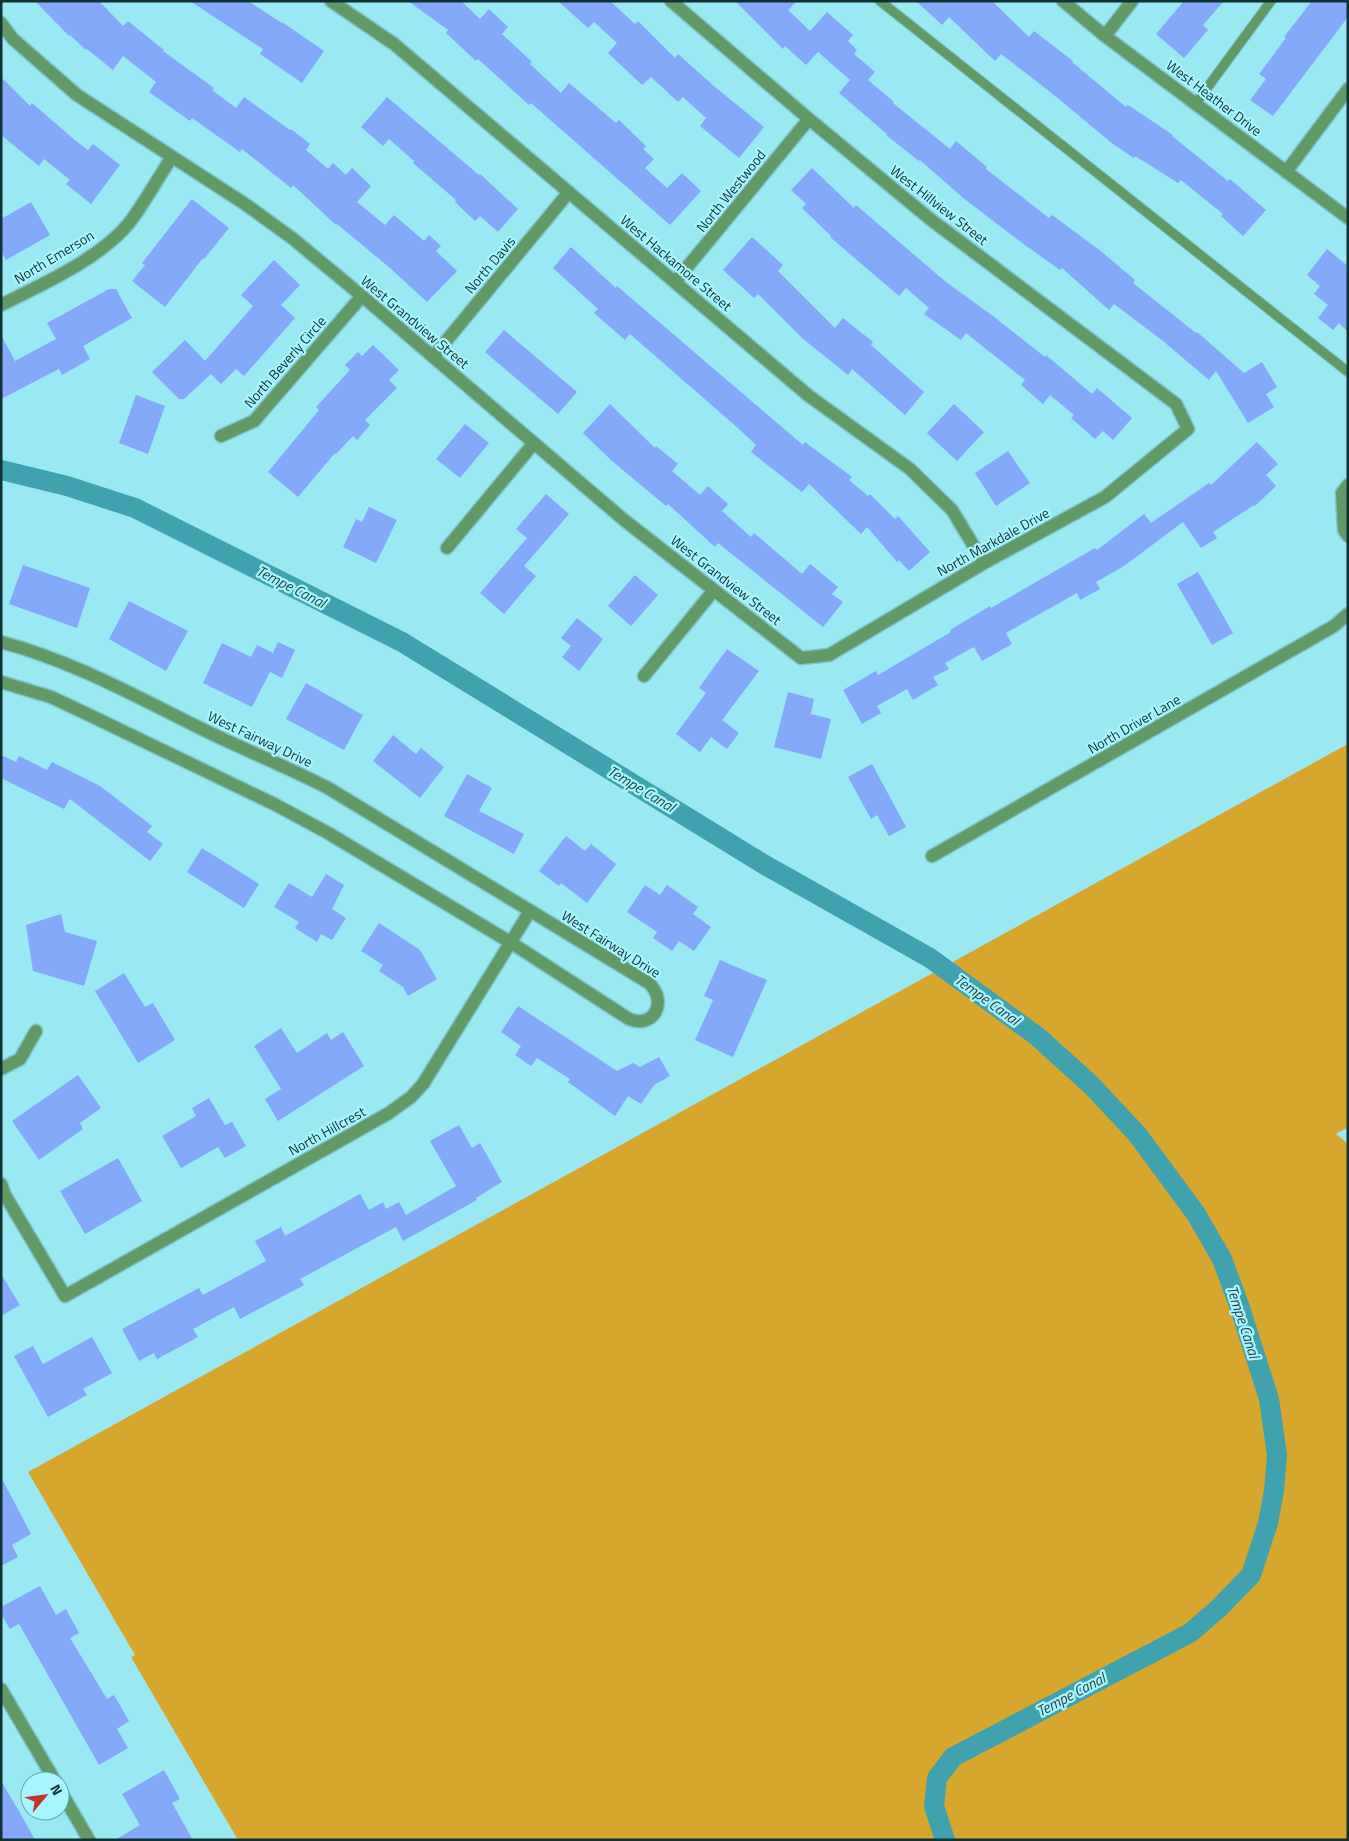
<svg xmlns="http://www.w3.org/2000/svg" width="1349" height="1841" font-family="'Titillium Web',sans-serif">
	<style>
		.green { fill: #d7a72d }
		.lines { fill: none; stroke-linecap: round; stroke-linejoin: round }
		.canal { stroke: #3fa2ae; stroke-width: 20 }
		.building { fill: #85a8f8 }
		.service-casing { stroke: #7fc3cb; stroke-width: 11 }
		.minor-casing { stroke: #7fc3cb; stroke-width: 15 }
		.service { stroke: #639966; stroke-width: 9 }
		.minor { stroke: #639966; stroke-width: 12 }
		.labels { text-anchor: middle; stroke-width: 4.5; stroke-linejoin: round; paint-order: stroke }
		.street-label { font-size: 14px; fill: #113135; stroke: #a7f5fe }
		.water-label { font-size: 15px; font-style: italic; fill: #244346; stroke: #a7f5fe }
	</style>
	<rect width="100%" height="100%" fill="#9ae8f1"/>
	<path class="green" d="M 1346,745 L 1348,745 L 1348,1127 L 1336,1134 L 1348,1144 L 1348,1840 L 238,1840 L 131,1657 L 135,1655 L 28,1472 Z"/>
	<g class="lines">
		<path class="canal" d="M 1,470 L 67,486 L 135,508 L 402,642 L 765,865 L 930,958 L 1038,1037 L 1091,1085 L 1137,1134 L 1196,1214 L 1222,1259 L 1240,1308 L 1269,1399 L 1277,1455 L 1274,1491 L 1268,1523 L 1251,1575 L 1219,1608 L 1190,1633 L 953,1757 L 937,1778 L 934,1806 L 945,1840"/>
	</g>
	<path class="building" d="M 35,1 L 99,1 L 123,26 L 128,21 L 164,50 L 163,51 L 214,88 L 212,90 L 236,108 L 244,97 L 290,130 L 291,129 L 310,144 L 306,150 L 328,169 L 333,163 L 346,175 L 352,168 L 371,186 L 357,202 L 385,225 L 394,215 L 424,241 L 429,235 L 441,246 L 436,251 L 457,271 L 427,302 L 390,268 L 337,224 L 336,225 L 293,185 L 291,188 L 242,149 L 240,152 L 192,118 L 190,121 L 149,92 L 156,82 L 123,56 L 113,70 L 87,49 L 86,50 L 70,35 L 69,36 Z
		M 190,1 L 248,1 L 282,23 L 282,22 L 324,51 L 302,83 L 260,54 L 263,49 Z
		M 408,1 L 461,1 L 480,19 L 489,9 L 508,27 L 502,34 L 532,62 L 530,64 L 561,93 L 569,83 L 616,123 L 619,120 L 646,146 L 643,149 L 654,159 L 645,168 L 667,188 L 682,173 L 701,191 L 670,225 L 531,103 L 529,105 L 478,59 L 476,61 L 446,33 L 448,30 Z
		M 558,1 L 610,1 L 635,24 L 638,21 L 675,58 L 678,54 L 715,87 L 764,127 L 739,158 L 700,126 L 706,118 L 683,97 L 678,102 L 651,77 L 642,85 L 608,53 L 617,43 L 594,22 L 588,28 Z
		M 735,1 L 797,1 L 788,10 L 810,31 L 827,12 L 853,35 L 848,41 L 857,50 L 854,54 L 875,72 L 868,80 L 894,102 L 893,103 L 950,149 L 956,141 L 987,167 L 986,169 L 1049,218 L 1052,215 L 1102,252 L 1135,280 L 1133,283 L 1196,333 L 1197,332 L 1244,373 L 1262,362 L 1277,387 L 1266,394 L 1274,407 L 1248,423 L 1216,371 L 1209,380 L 1163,341 L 1114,304 L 1109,310 L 1062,268 L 1060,270 L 1018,240 L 962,197 L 920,160 L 919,161 L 886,135 L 887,134 L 839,93 L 850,80 L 818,52 L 806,65 L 785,46 L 783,49 Z
		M 916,1 L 992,1 L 1029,37 L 1034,31 L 1073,61 L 1072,62 L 1126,107 L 1128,105 L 1173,135 L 1172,136 L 1228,181 L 1230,179 L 1266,210 L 1243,236 L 1221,216 L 1223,214 L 1181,180 L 1178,183 L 1135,156 L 1134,158 L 1113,144 L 1049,91 L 1001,54 L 995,61 L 949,17 L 942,25 Z
		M 1184,1 L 1224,1 L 1203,25 L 1208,30 L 1184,58 L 1156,34 Z
		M 1312,1 L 1348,1 L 1348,17 L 1273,116 L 1250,100 L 1266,79 L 1259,74 L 1286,38 L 1284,37 Z
		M 1,77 L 30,106 L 32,103 L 76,141 L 88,150 L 93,144 L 120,165 L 91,204 L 66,184 L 70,180 L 44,159 L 39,166 L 1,135 Z
		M 387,97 L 479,175 L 480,174 L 518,209 L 498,232 L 480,216 L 475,221 L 455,202 L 456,200 L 413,163 L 414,161 L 389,139 L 383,146 L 361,127 Z
		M 812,168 L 854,208 L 856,205 L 946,282 L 993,316 L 1045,357 L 1046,355 L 1092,394 L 1097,388 L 1132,418 L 1113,440 L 1103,431 L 1095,439 L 1071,418 L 1074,415 L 1050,395 L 1043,404 L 1021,385 L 1025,380 L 966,333 L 961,340 L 924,314 L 929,308 L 906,288 L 899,296 L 830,237 L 831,236 L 802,208 L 806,204 L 791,190 Z
		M 192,199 L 229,228 L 204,259 L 203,258 L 165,307 L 132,281 L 145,265 L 142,263 Z
		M 31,202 L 50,235 L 6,260 L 1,251 L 1,219 Z
		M 752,237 L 783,265 L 778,271 L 835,328 L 843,318 L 873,342 L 871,345 L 924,392 L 905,415 L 852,369 L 848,375 L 802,338 L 758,294 L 754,298 L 723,270 Z
		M 571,247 L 616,288 L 617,286 L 803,445 L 805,442 L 852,477 L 849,480 L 868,496 L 870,494 L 895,519 L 898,516 L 930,552 L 909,571 L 899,560 L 897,562 L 867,527 L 861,534 L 809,484 L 802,492 L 751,452 L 756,445 L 739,429 L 630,334 L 625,340 L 594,313 L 598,309 L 553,268 Z
		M 1327,249 L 1348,266 L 1348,332 L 1339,323 L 1333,330 L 1318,318 L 1328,305 L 1314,294 L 1320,286 L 1307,275 Z
		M 274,260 L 300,285 L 281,305 L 295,318 L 244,376 L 236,369 L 221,384 L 211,374 L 184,399 L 179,399 L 152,372 L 185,340 L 205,361 L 253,306 L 241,295 Z
		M 109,289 L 116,289 L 132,318 L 83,346 L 90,359 L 62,375 L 59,369 L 1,399 L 1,335 L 15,361 L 56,339 L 47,323 Z
		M 504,330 L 577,392 L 558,414 L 485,352 Z
		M 373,345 L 399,370 L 389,380 L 397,388 L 365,420 L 370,425 L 357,440 L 353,436 L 336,454 L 335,453 L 298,497 L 268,472 L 319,410 L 316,407 L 350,370 L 345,365 L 358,352 L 362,356 Z
		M 136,395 L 165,406 L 148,454 L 119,443 Z
		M 610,404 L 655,448 L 656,446 L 678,464 L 672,471 L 700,495 L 708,486 L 728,504 L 722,511 L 751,537 L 754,533 L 802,574 L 810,564 L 838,587 L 832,594 L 843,602 L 823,627 L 718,543 L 715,547 L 668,504 L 666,506 L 612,461 L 583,433 Z
		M 954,404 L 984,432 L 957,461 L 927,433 Z
		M 465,424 L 489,443 L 460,478 L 436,459 Z
		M 1257,442 L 1278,464 L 1266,475 L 1276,486 L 1255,506 L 1254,505 L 1213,532 L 1217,538 L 1201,548 L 1183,522 L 1124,566 L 1096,582 L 1100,589 L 1080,600 L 1077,593 L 1006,633 L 1012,644 L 982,661 L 974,647 L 945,663 L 949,669 L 933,677 L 938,685 L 913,700 L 907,689 L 877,706 L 881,713 L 862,724 L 843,690 L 876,671 L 878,675 L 951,632 L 950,630 L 990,606 L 991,608 L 1095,548 L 1097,550 L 1144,514 L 1151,523 L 1209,483 L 1211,485 Z
		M 1008,451 L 1030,483 L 996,506 L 975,473 Z
		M 546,494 L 569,514 L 524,566 L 536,576 L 504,614 L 480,593 L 527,538 L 516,529 Z
		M 369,507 L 397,520 L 376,563 L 343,547 L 356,519 L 362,522 Z
		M 23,565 L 90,588 L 77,628 L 9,604 Z
		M 1198,572 L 1233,633 L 1212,645 L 1177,584 Z
		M 635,575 L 658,595 L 631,626 L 608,606 Z
		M 129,601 L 188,631 L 166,671 L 109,639 Z
		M 577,618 L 603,639 L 579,671 L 562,657 L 571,646 L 561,638 Z
		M 278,642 L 295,650 L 282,678 L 270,672 L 252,707 L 203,683 L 222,643 L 251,657 L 257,645 L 273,653 Z
		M 727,649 L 759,671 L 722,720 L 739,733 L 727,749 L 711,737 L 700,752 L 676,734 L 706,693 L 699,688 Z
		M 306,683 L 363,715 L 344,750 L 286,719 Z
		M 788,692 L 814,699 L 811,714 L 831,719 L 821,759 L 774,747 Z
		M 393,735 L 416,754 L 421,748 L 444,767 L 420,798 L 373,761 Z
		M 1,755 L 16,762 L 19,756 L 47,770 L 52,762 L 100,786 L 152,826 L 147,832 L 163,844 L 150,861 L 70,799 L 64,809 L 1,778 Z
		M 872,764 L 906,827 L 889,836 L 877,815 L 871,819 L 848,777 Z
		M 467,774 L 492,788 L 479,811 L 524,834 L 514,854 L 444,816 Z
		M 566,836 L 585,851 L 591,844 L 616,864 L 587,903 L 561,883 L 559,886 L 539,871 Z
		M 202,848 L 259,884 L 244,908 L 187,872 Z
		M 326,874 L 344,885 L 332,909 L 346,918 L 332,940 L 321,934 L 317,942 L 295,928 L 299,922 L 274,907 L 289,883 L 312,897 Z
		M 645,885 L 660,895 L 667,885 L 698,907 L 693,914 L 711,927 L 694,951 L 679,941 L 672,951 L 653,938 L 657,932 L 627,912 Z
		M 61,914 L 65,932 L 97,941 L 84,986 L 33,971 L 26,925 Z
		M 379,923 L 420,950 L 437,979 L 408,996 L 403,987 L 379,971 L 383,965 L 361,951 Z
		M 720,960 L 767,980 L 733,1057 L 695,1040 L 713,1000 L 704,996 Z
		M 124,973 L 145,1007 L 153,1003 L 175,1040 L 138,1063 L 95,991 Z
		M 518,1006 L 617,1071 L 633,1063 L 640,1067 L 659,1057 L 670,1076 L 654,1085 L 641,1104 L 628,1096 L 615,1116 L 568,1082 L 570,1079 L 537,1058 L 531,1066 L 515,1055 L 521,1046 L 501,1032 Z
		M 281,1028 L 297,1053 L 327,1033 L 331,1040 L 343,1032 L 364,1066 L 278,1121 L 265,1099 L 281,1089 L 254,1046 Z
		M 78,1075 L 101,1108 L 80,1123 L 83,1129 L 39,1160 L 12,1121 Z
		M 209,1098 L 225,1125 L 232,1122 L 246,1146 L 225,1158 L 218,1147 L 181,1168 L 162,1136 L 196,1116 L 192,1108 Z
		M 459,1125 L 472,1148 L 480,1143 L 502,1182 L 476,1198 L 477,1200 L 403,1241 L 396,1227 L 300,1279 L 304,1285 L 240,1319 L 234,1307 L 193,1329 L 198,1337 L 157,1359 L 154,1353 L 139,1361 L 122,1329 L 199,1288 L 203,1295 L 266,1261 L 255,1241 L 281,1227 L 285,1236 L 360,1194 L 369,1210 L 383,1202 L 386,1209 L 399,1202 L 406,1215 L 456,1186 L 430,1141 Z
		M 118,1158 L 142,1201 L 85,1234 L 60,1191 Z
		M 1,1274 L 20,1305 L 1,1316 Z
		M 92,1337 L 112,1373 L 83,1389 L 87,1395 L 48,1417 L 14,1356 L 33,1346 L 43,1364 Z
		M 1,1477 L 31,1534 L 12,1545 L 18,1557 L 1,1566 Z
		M 40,1586 L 56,1615 L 66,1609 L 79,1633 L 70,1638 L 107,1699 L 114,1695 L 129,1721 L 117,1729 L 128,1748 L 99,1765 L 19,1624 L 10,1629 L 1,1614 L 1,1607 Z
		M 164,1770 L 180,1799 L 172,1803 L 193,1840 L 115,1840 L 140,1825 L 122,1794 Z
		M 1,1781 L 19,1811 L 35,1840 L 1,1840 Z"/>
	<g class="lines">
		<g class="service-casing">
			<path id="service" d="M 880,1 L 1348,372
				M 1196,103 L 1271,1"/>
		</g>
		<g class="minor-casing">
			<path id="minor" d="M 331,1 L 394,44 L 809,396 L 910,469 L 952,510 L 984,563
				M 1063,1 L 1105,36 L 1348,218
				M 1,23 L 13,39 L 77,95 L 245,204 L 292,238 L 362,296 L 624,520 L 801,658 L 829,655 L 984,563 L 1105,497 L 1188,429 L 1176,404 L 930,219 L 809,119 L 671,1
				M 1105,36 L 1132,1
				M 1286,172 L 1348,89
				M 675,282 L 809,119
				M 1,305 C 43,284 100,259 130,222 C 145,202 158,178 172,157
				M 433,357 L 569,192
				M 221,436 L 254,421 L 362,296
				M 1348,485 L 1342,493 L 1344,530 L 1348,536
				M 447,548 L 534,443
				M 1,642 C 73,661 137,697 204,730 C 245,750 287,767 328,788 L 649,983 C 668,1002 654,1029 629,1019 L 510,942 L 328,833 L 276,805 L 85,713 L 51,697 L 1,682
				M 644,676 L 714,590
				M 932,856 L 1334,626 L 1348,614
				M 1,1069 L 20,1059 L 36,1031
				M 1,1184 L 5,1195 L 65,1296 L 389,1113 L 411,1097 L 423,1084 L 530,911
				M 1,1689 L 55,1781
				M 60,1790 L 89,1840"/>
		</g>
		<use href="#service" class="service"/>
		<use href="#minor" class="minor"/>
	</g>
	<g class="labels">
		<g class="street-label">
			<text transform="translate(1214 98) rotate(37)" y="5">West Heather Drive</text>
			<text transform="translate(731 191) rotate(-51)" y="5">North Westwood</text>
			<text transform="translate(939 205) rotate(38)" y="5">West Hillview Street</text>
			<text transform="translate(54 257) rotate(-31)" y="5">North Emerson</text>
			<text transform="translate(676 263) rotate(40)" y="5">West Hackamore Street</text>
			<text transform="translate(490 265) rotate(-50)" y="5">North Davis</text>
			<text transform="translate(415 322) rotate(40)" y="5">West Grandview Street</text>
			<text transform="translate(285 362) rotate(-49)" y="5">North Beverly Circle</text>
			<text transform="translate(993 542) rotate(-29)" y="5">North Markdale Drive</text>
			<text transform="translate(726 580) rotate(38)" y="5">West Grandview Street</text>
			<text transform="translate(1134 724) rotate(-30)" y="5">North Driver Lane</text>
			<text transform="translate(260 739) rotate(25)" y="5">West Fairway Drive</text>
			<text transform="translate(611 944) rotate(32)" y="5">West Fairway Drive</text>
			<text transform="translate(327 1131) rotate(-29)" y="5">North Hillcrest</text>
		</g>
		<g class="water-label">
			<text transform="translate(291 587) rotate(27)" y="5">Tempe Canal</text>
			<text transform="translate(641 789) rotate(31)" y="5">Tempe Canal</text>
			<text transform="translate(987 1000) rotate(36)" y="5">Tempe Canal</text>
			<text transform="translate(1243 1322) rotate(72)" y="5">Tempe Canal</text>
			<text transform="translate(1071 1695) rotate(-28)" y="5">Tempe Canal</text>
		</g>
	</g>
	<rect width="1349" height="1841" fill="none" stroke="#113135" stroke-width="5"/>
	<g transform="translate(45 1796) rotate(61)"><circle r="24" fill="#a7f5fe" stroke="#6ba7ae"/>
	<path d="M0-4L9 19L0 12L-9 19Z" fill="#c33434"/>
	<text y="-8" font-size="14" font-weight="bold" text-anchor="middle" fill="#113135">N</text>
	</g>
</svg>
